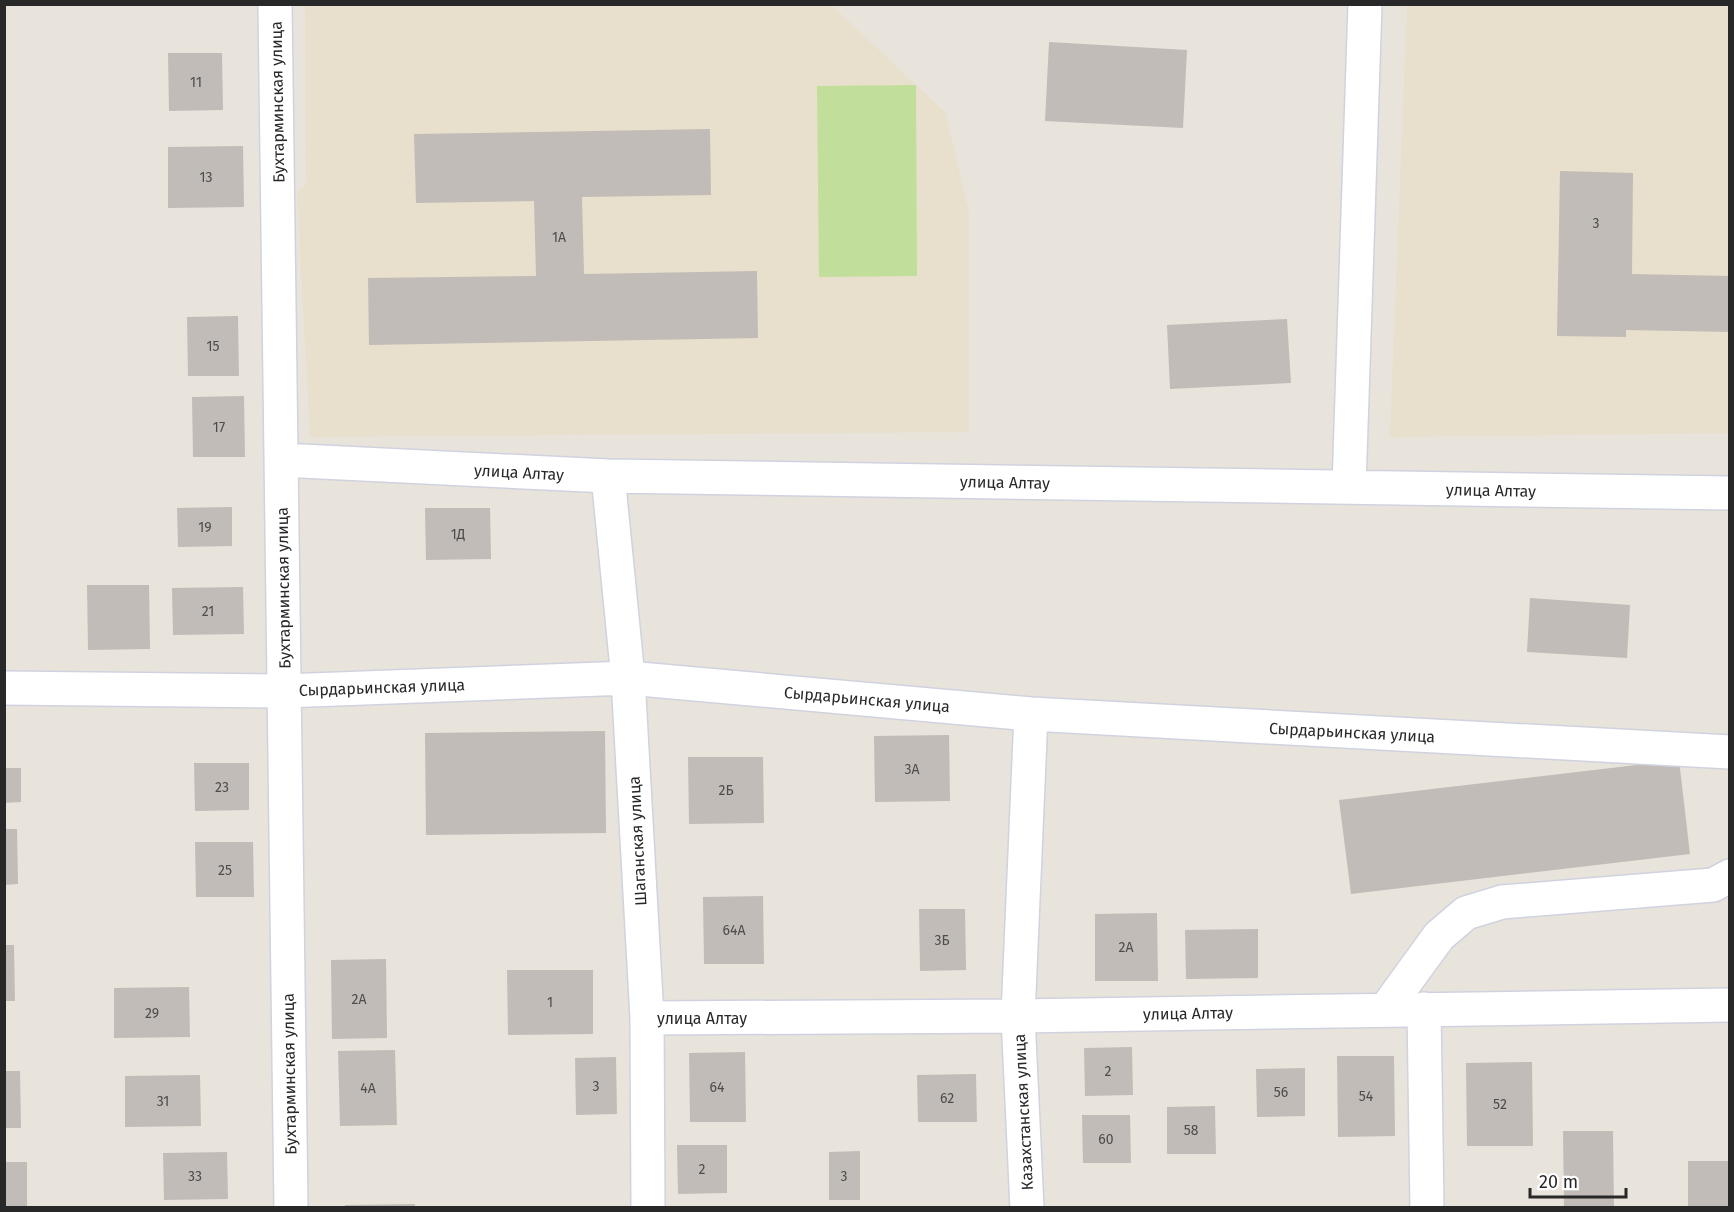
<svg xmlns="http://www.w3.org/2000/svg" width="1734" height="1212" font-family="'Fira Sans',sans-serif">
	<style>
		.education { fill: #e8dfcc }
		.pitch { fill: #c1df9a }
		.building { fill: #c1bcb7 }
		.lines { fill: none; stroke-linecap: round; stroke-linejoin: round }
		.minor-casing { stroke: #d0d3df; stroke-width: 36 }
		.minor { stroke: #fff; stroke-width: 33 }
		.labels { text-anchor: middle; stroke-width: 4.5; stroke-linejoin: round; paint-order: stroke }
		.number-label { font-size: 14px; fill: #4e4d4c }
		.street-label { font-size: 16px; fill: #282828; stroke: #fff }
	</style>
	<rect width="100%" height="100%" fill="#e8e3db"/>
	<path class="education" d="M 305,5 L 831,5 L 945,112 L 969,212 L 969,432 L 310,437 L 297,192 L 306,185 Z
		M 1407,5 L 1729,5 L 1729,433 L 1390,437 Z"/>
	<path class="pitch" d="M 916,85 L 917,276 L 819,277 L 817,86 Z"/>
	<path class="building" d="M 1049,42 L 1187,50 L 1183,128 L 1045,121 Z
		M 168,53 L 222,53 L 223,110 L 169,111 Z
		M 710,129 L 711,195 L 582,197 L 584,274 L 757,271 L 758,338 L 369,345 L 368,278 L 536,276 L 534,201 L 416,203 L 414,134 Z
		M 243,146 L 244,207 L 168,208 L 168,147 Z
		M 1560,171 L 1633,173 L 1632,274 L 1730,276 L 1730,332 L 1626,330 L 1626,337 L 1557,336 Z
		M 238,316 L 239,376 L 188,376 L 187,317 Z
		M 1287,319 L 1291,383 L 1170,389 L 1167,325 Z
		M 244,396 L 245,457 L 193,457 L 192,397 Z
		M 232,507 L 232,546 L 178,547 L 177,508 Z
		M 425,508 L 490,508 L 491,559 L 426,560 Z
		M 87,585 L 149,585 L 150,649 L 88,650 Z
		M 243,587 L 244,634 L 173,635 L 172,588 Z
		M 1530,598 L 1630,605 L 1627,658 L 1527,652 Z
		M 605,731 L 606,833 L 426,835 L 425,733 Z
		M 949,735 L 950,801 L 875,802 L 874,736 Z
		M 688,757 L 763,757 L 764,823 L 689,824 Z
		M 1679,760 L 1690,854 L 1351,894 L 1339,800 Z
		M 194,763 L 249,763 L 249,810 L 195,811 Z
		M 4,768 L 21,768 L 21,802 L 4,803 Z
		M 4,829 L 17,829 L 18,884 L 4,885 Z
		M 195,842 L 253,842 L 254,897 L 196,897 Z
		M 763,896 L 764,964 L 704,964 L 703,897 Z
		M 919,909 L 965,909 L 966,970 L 920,971 Z
		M 1157,913 L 1158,981 L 1095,981 L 1095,914 Z
		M 1258,929 L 1258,978 L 1186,979 L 1185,930 Z
		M 4,945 L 14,945 L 15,1001 L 4,1001 Z
		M 386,959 L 387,1038 L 332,1039 L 331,960 Z
		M 507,970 L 593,970 L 593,1034 L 508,1035 Z
		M 189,987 L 190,1037 L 114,1038 L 114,988 Z
		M 1132,1047 L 1133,1095 L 1085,1096 L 1084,1048 Z
		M 395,1050 L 397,1125 L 340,1126 L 338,1051 Z
		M 745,1052 L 746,1122 L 690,1122 L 689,1053 Z
		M 1337,1056 L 1394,1056 L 1395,1136 L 1338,1137 Z
		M 616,1057 L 617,1114 L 576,1115 L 575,1058 Z
		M 1532,1062 L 1533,1146 L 1467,1146 L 1466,1063 Z
		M 1305,1068 L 1305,1116 L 1257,1117 L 1256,1069 Z
		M 4,1071 L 20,1071 L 21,1128 L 4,1128 Z
		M 976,1074 L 977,1122 L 918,1122 L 917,1075 Z
		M 200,1075 L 201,1126 L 125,1127 L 125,1076 Z
		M 1215,1106 L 1216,1154 L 1167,1154 L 1167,1107 Z
		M 1082,1115 L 1130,1115 L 1131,1163 L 1083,1163 Z
		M 1563,1131 L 1613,1131 L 1614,1208 L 1564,1208 Z
		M 677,1145 L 727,1145 L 727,1193 L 678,1194 Z
		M 860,1151 L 860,1200 L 829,1200 L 829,1152 Z
		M 227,1152 L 228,1199 L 164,1200 L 163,1153 Z
		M 1688,1161 L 1730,1161 L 1730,1208 L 1688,1208 Z
		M 4,1162 L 27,1162 L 27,1208 L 4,1208 Z
		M 415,1204 L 415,1208 L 345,1208 L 345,1205 Z"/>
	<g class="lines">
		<g class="minor-casing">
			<path id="minor" d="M 275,4 L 291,1208
				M 281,460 L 608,476 L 1730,493
				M 608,476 L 628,678 L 647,1018 L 648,1208
				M 1349,487 L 1365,4
				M 4,688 L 284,691 L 628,678 L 1031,714 L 1730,752
				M 1386,1009 L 1439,936 L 1466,913 L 1502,902 L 1713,885 L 1730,876
				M 1424,1009 L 1427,1208
				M 647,1018 L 1018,1016 L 1730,1005
				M 1027,1208 L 1018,1016 L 1031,714"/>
		</g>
		<use href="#minor" class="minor"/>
	</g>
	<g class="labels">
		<g class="number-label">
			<text x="196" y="87">11</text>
			<text x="206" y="182">13</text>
			<text x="1596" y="228">3</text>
			<text x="559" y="242">1А</text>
			<text x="213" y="351">15</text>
			<text x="219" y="432">17</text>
			<text x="205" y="532">19</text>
			<text x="458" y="539">1Д</text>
			<text x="208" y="616">21</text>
			<text x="912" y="774">3А</text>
			<text x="222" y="792">23</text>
			<text x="726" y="795">2Б</text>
			<text x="225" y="875">25</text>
			<text x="734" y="935">64А</text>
			<text x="942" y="945">3Б</text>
			<text x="1126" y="952">2А</text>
			<text x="359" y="1004">2А</text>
			<text x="550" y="1007">1</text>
			<text x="152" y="1018">29</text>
			<text x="1108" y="1076">2</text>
			<text x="596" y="1091">3</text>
			<text x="717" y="1092">64</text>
			<text x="368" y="1093">4А</text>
			<text x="1281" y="1097">56</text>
			<text x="1366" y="1101">54</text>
			<text x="947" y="1103">62</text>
			<text x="163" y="1106">31</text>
			<text x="1500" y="1109">52</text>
			<text x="1191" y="1135">58</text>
			<text x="1106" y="1144">60</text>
			<text x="702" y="1174">2</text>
			<text x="195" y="1181">33</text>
			<text x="844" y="1181">3</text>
		</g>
		<g class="street-label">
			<text transform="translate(277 102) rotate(-91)" y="6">Бухтарминская улица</text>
			<text transform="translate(519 472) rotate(3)" y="6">улица Алтау</text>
			<text transform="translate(1005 482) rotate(1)" y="6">улица Алтау</text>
			<text transform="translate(1491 490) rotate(1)" y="6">улица Алтау</text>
			<text transform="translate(283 588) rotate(-91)" y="6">Бухтарминская улица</text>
			<text transform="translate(382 687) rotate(-2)" y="6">Сырдарьинская улица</text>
			<text transform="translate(867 699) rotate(5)" y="6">Сырдарьинская улица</text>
			<text transform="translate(1352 732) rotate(3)" y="6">Сырдарьинская улица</text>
			<text transform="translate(637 841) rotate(-93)" y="6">Шаганская улица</text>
			<text transform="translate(1188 1013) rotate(-1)" y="6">улица Алтау</text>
			<text x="702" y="1024">улица Алтау</text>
			<text transform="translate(289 1074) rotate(-91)" y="6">Бухтарминская улица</text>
			<text transform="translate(1023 1112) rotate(-93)" y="6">Казахстанская улица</text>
		</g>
	</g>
	<rect width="1734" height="1212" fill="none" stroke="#282828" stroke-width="12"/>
	<path d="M1530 1188v9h96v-9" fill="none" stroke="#282828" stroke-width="3"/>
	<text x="1539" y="1188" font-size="18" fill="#282828" stroke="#ffffff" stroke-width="4.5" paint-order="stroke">20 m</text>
</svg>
